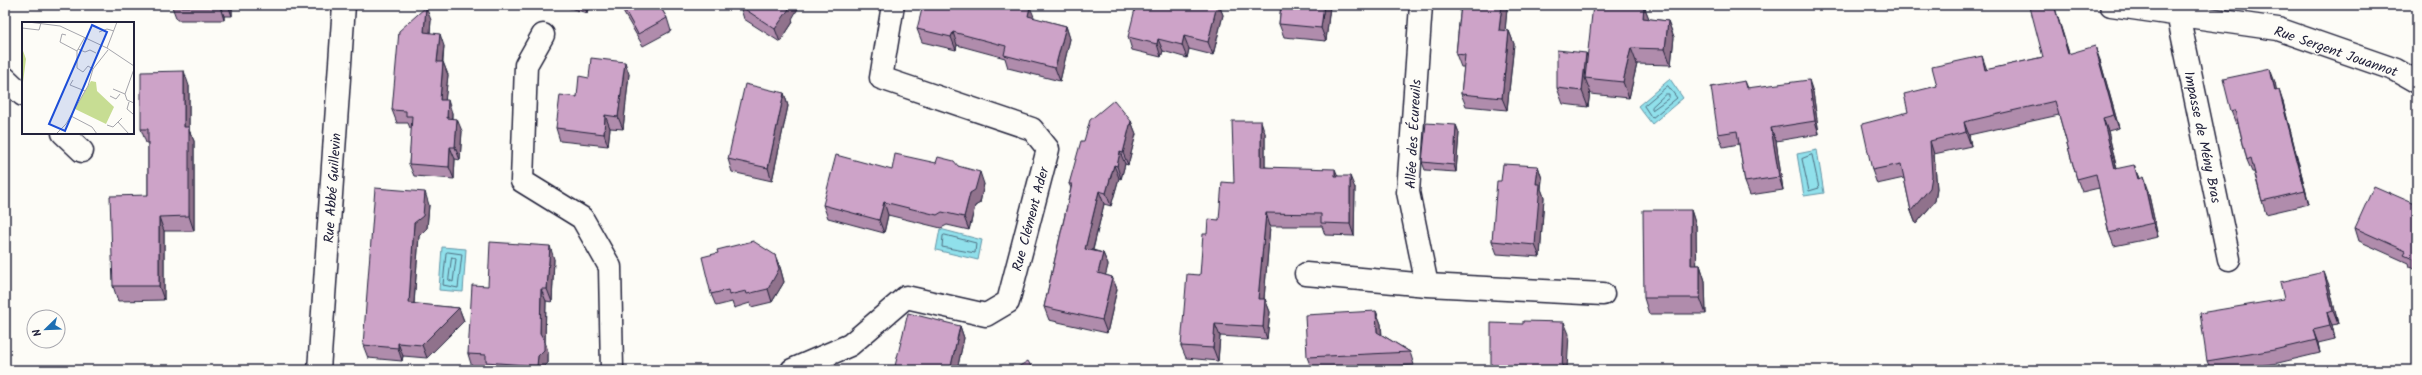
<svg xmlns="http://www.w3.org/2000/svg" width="2422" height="375" font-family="Kalam,sans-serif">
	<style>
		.water { fill: #90e0eb; stroke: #6494a5 }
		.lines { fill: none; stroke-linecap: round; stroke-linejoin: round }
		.shore { stroke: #4e6e81; stroke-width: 1 }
		.street-casing { stroke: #22223b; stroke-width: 25 }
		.street { stroke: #fdfcf7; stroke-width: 22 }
		.wall { fill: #b08cac; stroke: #22223b }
		.shaded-wall { fill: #90728c; stroke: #22223b }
		.building { fill: #cda3c8; stroke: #22223b }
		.labels { text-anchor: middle; stroke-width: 3; stroke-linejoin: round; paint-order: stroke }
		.street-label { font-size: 14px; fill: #22223b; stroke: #fdfcf7 }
		.inset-road { fill: none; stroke: #a5a5ac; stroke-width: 1 }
		.view { fill: #1d4ed8; fill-opacity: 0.15; stroke: #1d4ed8; stroke-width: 2 }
		.inset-edge { fill: none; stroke: #22223b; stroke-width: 2 }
	</style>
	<rect width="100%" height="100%" fill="#fdfcf7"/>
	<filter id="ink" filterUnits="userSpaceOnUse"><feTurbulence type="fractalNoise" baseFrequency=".025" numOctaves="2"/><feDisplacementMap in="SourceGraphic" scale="8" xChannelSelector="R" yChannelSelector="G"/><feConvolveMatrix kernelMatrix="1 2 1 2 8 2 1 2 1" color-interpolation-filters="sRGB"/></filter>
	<g filter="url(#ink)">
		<path class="water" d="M 1670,79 L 1683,98 L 1652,124 L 1638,106 Z
			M 1817,150 L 1824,193 L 1804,196 L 1797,154 Z
			M 940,229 L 982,240 L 978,260 L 936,250 Z
			M 442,247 L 466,249 L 463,292 L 439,290 Z"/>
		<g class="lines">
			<path class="shore" d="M 1668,86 L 1677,98 L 1652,118 L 1644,106 Z
				M 1666,94 L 1669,94 L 1669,98 L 1652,110 L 1652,107 Z
				M 1812,155 L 1819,188 L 1809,191 L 1802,159 Z
				M 945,235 L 976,243 L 975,253 L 942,247 L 943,236 Z
				M 448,252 L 462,254 L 458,288 L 443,285 L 446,253 Z
				M 452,257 L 456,259 L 453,282 L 449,280 Z"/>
			<g class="street-casing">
				<path id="street" d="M 2111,5 L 2278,29 L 2396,70 L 2417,82
					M 2178,14 L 2229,259
					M 543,35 L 526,65 L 522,181 L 582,218 L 610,267 L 612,370
					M 5,78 L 23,95
					M 63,133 L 82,151
					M 1306,274 L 1427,285 L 1408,192 L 1421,5
					M 1427,285 L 1603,294
					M 319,370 L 344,5
					M 792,370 L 850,345 L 906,297 L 986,315 L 1008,302 L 1048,149 L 1032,129 L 881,78 L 893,5"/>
			</g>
			<use href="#street" class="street"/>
		</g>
		<path class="wall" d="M 172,5 L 232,5 L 232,16 L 224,16 L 224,20 L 177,20 L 172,7 Z
			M 563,5 L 589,5 L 587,13 L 563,6 Z
			M 619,5 L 659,5 L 667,18 L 671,31 L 643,46 Z
			M 1165,5 L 1219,5 L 1223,15 L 1213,55 L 1189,49 L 1187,58 L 1163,51 L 1161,57 L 1132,50 L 1128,37 L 1165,6 Z
			M 1281,5 L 1344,5 L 1344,8 L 1330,6 L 1326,41 L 1284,37 L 1279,24 Z
			M 1461,5 L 1506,5 L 1507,9 L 1505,30 L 1509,31 L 1514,44 L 1507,110 L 1466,106 L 1461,94 L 1464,67 L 1461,67 L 1456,54 Z
			M 2054,5 L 2069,53 L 2100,60 L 2119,128 L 2108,131 L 2117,169 L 2139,178 L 2148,191 L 2158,237 L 2114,246 L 2109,233 L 2099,188 L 2082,192 L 2077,179 L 2059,115 L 1969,135 L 1971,146 L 1934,154 L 1937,189 L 1935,201 L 1916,224 L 1911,211 L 1904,178 L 1877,184 L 1872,170 L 1908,112 L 1937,86 L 1987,70 L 2043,57 Z
			M 740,6 L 792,19 L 793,22 L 780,42 L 744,19 Z
			M 1644,6 L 1649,19 L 1668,21 L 1674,37 L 1671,65 L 1637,64 L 1629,98 L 1591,94 L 1590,91 L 1588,107 L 1563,104 L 1557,88 L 1587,57 Z
			M 1034,18 L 1066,26 L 1070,39 L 1060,81 L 1008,68 L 1005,58 L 957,45 L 956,50 L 922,42 L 917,29 Z
			M 431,20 L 430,33 L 444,46 L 443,62 L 448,75 L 445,100 L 452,113 L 452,118 L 462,131 L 460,160 L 455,159 L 454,179 L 414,176 L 409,164 L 412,129 L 410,128 L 408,123 L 397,123 L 392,110 Z
			M 629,74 L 623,129 L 610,128 L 608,146 L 560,141 L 556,128 L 589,78 Z
			M 1745,81 L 1748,88 L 1813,92 L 1819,134 L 1776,141 L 1783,190 L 1750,195 L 1745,182 L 1739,144 L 1723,147 L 1718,134 Z
			M 2275,82 L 2276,90 L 2283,102 L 2309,204 L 2266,214 L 2262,201 L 2254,172 L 2252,172 L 2247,160 L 2238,123 L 2236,124 L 2231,111 Z
			M 189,86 L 189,130 L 194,141 L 194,231 L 164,231 L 164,300 L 118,301 L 113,286 L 148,195 L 148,143 L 146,143 L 141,129 Z
			M 784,93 L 788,106 L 772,181 L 732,172 L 728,159 Z
			M 1131,121 L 1136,134 L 1128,165 L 1125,164 L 1121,179 L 1119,178 L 1111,206 L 1104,204 L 1093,250 L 1103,253 L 1108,265 L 1105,275 L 1112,277 L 1117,289 L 1107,333 L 1049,320 L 1044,307 L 1071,188 L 1069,184 L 1084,141 Z
			M 1456,125 L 1459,133 L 1456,172 L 1425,170 L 1422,162 Z
			M 1265,133 L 1265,167 L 1338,176 L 1355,188 L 1354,236 L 1325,235 L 1322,226 L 1270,226 L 1264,299 L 1265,299 L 1270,312 L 1267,339 L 1220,336 L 1218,361 L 1186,358 L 1181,346 L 1200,275 L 1207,234 L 1219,220 L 1234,183 Z
			M 936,163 L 958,166 L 984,184 L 980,203 L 975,206 L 969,230 L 947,225 L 941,228 L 888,215 L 884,233 L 828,218 L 823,205 Z
			M 1538,166 L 1542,179 L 1541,189 L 1544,197 L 1540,257 L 1497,254 L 1492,241 L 1501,181 Z
			M 429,205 L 427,228 L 419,236 L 414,304 L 459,308 L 464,321 L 427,358 L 403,356 L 402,361 L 368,358 L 363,345 Z
			M 2416,208 L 2417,209 L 2417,270 L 2409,267 L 2408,263 L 2359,241 L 2355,228 Z
			M 1691,210 L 1696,226 L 1696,265 L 1700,265 L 1705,281 L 1706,314 L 1649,314 L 1644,298 Z
			M 554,259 L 552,302 L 546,301 L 545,342 L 548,352 L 548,363 L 543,368 L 542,370 L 489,370 L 488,368 L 472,367 L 468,354 L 488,286 Z
			M 780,267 L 784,282 L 772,302 L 751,307 L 750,303 L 734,308 L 732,302 L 716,306 L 711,294 Z
			M 2329,285 L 2338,324 L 2332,325 L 2335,339 L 2318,343 L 2320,353 L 2278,363 L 2234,370 L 2211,370 L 2207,361 L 2284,299 Z
			M 1376,311 L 1381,324 L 1382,335 L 1410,352 L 1414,365 L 1312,370 L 1307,357 Z
			M 960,326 L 964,338 L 957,370 L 897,370 L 895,366 Z"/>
		<path class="shaded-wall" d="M 220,5 L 224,16 L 224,20 L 220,7 Z
			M 228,5 L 232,5 L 232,16 Z
			M 584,5 L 589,5 L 587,13 Z
			M 788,5 L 800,5 L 792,19 L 793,22 L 780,42 L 775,29 Z
			M 1217,5 L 1219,5 L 1223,15 L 1213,55 L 1208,42 Z
			M 1324,5 L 1329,5 L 1330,6 L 1326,41 L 1321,28 Z
			M 1502,5 L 1506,5 L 1507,9 L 1504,43 L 1499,30 Z
			M 2054,5 L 2057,15 L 2073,67 L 2068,54 Z
			M 1644,6 L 1650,21 L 1643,18 Z
			M 426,7 L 431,20 L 429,45 L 424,32 Z
			M 1030,7 L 1035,19 L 1028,16 Z
			M 1668,21 L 1674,37 L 1671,65 L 1665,49 Z
			M 1066,26 L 1070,39 L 1060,81 L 1055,68 Z
			M 1509,31 L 1514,44 L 1507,110 L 1502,98 Z
			M 953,32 L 957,45 L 956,50 L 951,37 Z
			M 440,34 L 444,46 L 441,74 L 437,62 Z
			M 1184,36 L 1189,49 L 1187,58 L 1182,45 Z
			M 1158,39 L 1163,51 L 1161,57 L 1157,44 Z
			M 2095,46 L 2100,60 L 2119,128 L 2114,115 Z
			M 1631,48 L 1637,64 L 1629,98 L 1623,82 Z
			M 1586,53 L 1592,69 L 1585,78 L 1590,91 L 1588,107 L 1582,91 Z
			M 1982,56 L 1987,70 L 1990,84 L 1985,70 Z
			M 443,62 L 448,75 L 444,112 L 440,100 Z
			M 625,62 L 629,74 L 623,129 L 618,117 Z
			M 2270,69 L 2275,82 L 2279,103 L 2275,91 Z
			M 184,71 L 189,86 L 189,130 L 194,141 L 194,231 L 189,216 L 184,127 Z
			M 1809,80 L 1813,92 L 1819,134 L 1815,121 Z
			M 2279,90 L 2283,102 L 2309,204 L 2305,191 Z
			M 784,93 L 788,106 L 772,181 L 768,168 Z
			M 448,100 L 452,113 L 451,130 L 447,118 Z
			M 605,115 L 610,128 L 608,146 L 604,134 Z
			M 2103,118 L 2108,131 L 2120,183 L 2115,169 Z
			M 457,119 L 462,131 L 460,160 L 455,147 Z
			M 1131,121 L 1136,134 L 1128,165 L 1123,153 Z
			M 1261,121 L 1265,133 L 1265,179 L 1261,167 Z
			M 1964,122 L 1969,135 L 1971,146 L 1966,132 Z
			M 1456,125 L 1459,133 L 1456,172 L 1454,165 Z
			M 1771,128 L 1776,141 L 1783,190 L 1779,177 Z
			M 1930,141 L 1934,154 L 1937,189 L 1935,201 L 1916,224 L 1911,211 Z
			M 450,147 L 455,159 L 454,179 L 449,167 Z
			M 1120,152 L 1125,164 L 1121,179 L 1117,166 Z
			M 1114,165 L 1119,178 L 1111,206 L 1106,193 Z
			M 2134,165 L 2139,178 L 2138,179 Z
			M 1538,166 L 1542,179 L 1541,189 L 1544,197 L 1540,257 L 1535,245 L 1536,184 Z
			M 1335,169 L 1340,181 L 1335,176 Z
			M 980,172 L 984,184 L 980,203 L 975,206 L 969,230 L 964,217 L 970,193 Z
			M 1350,176 L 1355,188 L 1354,236 L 1350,224 Z
			M 2143,177 L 2148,191 L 2158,237 L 2153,223 Z
			M 1099,191 L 1104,204 L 1090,261 L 1085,249 Z
			M 425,192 L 429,205 L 427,228 L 419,236 L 413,316 L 409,303 L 414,223 Z
			M 884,202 L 888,215 L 884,233 L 879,220 Z
			M 1691,210 L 1696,226 L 1697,280 L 1691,265 Z
			M 1266,213 L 1270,226 L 1263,311 L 1258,299 Z
			M 159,217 L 164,231 L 164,300 L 159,286 Z
			M 550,246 L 554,259 L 552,302 L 547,289 Z
			M 1103,253 L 1108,265 L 1103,286 L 1098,273 Z
			M 775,255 L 780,267 L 784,282 L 772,302 L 768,289 Z
			M 1700,265 L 1705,281 L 1706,314 L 1700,298 Z
			M 2324,272 L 2329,285 L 2338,324 L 2333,311 Z
			M 1112,277 L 1117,289 L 1107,333 L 1102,320 Z
			M 541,289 L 546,301 L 545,342 L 548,352 L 548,363 L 543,368 L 542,370 L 539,370 L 537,366 L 540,333 Z
			M 1265,299 L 1270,312 L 1267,339 L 1263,327 Z
			M 459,308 L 464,321 L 427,358 L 422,345 Z
			M 1376,311 L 1381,324 L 1382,345 L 1377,332 Z
			M 2327,313 L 2332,325 L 2335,339 L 2330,326 Z
			M 1564,322 L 1569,334 L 1567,370 L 1562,370 Z
			M 1215,324 L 1220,336 L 1218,361 L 1213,348 Z
			M 960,326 L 964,338 L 957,370 L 950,370 Z
			M 2313,330 L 2318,343 L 2320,353 L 2316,340 Z
			M 398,343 L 403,356 L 402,361 L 398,348 Z"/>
		<path class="building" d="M 172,5 L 220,5 L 220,7 L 172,7 Z
			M 622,5 L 659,5 L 667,18 L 638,34 Z
			M 741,5 L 788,5 L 787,8 L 789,9 L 775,29 L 740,6 Z
			M 923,5 L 1024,5 L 1030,7 L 1028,16 L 1066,26 L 1055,68 L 1004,55 L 1006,46 L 953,32 L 951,37 L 917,29 Z
			M 1136,5 L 1160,5 L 1165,6 L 1165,5 L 1217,5 L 1208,42 L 1184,36 L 1182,45 L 1158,39 L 1157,44 L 1128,37 Z
			M 1281,5 L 1324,5 L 1321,28 L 1279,24 Z
			M 1461,5 L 1502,5 L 1499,30 L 1509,31 L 1502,98 L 1461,94 L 1465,55 L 1456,54 Z
			M 1593,5 L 1638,5 L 1644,6 L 1643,18 L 1668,21 L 1665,49 L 1631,48 L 1623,82 L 1585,78 Z
			M 2039,5 L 2054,5 L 2068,54 L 2095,46 L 2114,115 L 2103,118 L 2115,169 L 2134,165 L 2138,179 L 2143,177 L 2153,223 L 2109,233 L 2096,174 L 2077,179 L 2055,101 L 1964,122 L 1966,132 L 1930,141 L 1932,176 L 1930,188 L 1911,211 L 1901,164 L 1872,170 L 1862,124 L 1908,112 L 1904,94 L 1937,86 L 1932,67 L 1982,56 L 1985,70 L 2043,57 L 2030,7 Z
			M 426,7 L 424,32 L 440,34 L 437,62 L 443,62 L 440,100 L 448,100 L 447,118 L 457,119 L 455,147 L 450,147 L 449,167 L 409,164 L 412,116 L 406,116 L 406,111 L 392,110 L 399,31 Z
			M 1557,50 L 1586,53 L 1582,91 L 1557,88 Z
			M 591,58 L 625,62 L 618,117 L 605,115 L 604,134 L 556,128 L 560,95 L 577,97 L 579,76 L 589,78 Z
			M 2270,69 L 2275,91 L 2279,90 L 2305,191 L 2262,201 L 2251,158 L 2247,160 L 2235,110 L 2231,111 L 2223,79 Z
			M 184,71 L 184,127 L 189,127 L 189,216 L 159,217 L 159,286 L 113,286 L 110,196 L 148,195 L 148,129 L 141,129 L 141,72 Z
			M 1809,80 L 1815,121 L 1771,128 L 1779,177 L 1745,182 L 1737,131 L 1718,134 L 1711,87 L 1745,81 L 1747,88 Z
			M 745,84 L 784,93 L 768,168 L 728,159 Z
			M 1114,100 L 1131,121 L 1123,153 L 1120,152 L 1117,166 L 1114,165 L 1106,193 L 1099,191 L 1085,249 L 1103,253 L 1098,273 L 1112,277 L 1102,320 L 1044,307 L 1072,184 L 1069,184 L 1081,141 L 1084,141 L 1090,120 Z
			M 1232,121 L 1261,121 L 1261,167 L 1335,169 L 1335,176 L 1350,176 L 1350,224 L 1321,223 L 1321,214 L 1266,213 L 1258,299 L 1265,299 L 1263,327 L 1215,324 L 1213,348 L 1181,346 L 1187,274 L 1200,275 L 1203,234 L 1207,234 L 1208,219 L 1219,220 L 1222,182 L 1234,183 Z
			M 1426,123 L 1456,125 L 1454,165 L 1422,162 Z
			M 895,154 L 936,163 L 938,157 L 954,161 L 958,166 L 980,172 L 975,190 L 970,193 L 964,217 L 942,212 L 937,215 L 884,202 L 879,220 L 823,205 L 836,155 L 892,170 Z
			M 1503,164 L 1538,166 L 1536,184 L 1540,184 L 1535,245 L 1492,241 L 1497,181 L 1501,181 Z
			M 2374,186 L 2415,204 L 2414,207 L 2417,209 L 2417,260 L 2404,254 L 2406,251 L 2355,228 Z
			M 375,188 L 425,192 L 423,216 L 414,223 L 409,303 L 459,308 L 422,345 L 398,343 L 398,348 L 363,345 Z
			M 1643,210 L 1691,210 L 1691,265 L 1700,265 L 1700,298 L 1644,298 Z
			M 753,241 L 775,255 L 779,269 L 768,289 L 747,294 L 746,291 L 729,295 L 728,290 L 711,294 L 702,257 L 718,253 L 717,250 Z
			M 490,242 L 550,246 L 547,289 L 541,289 L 540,333 L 544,340 L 544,350 L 538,356 L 537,366 L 486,362 L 486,355 L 468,354 L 472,285 L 488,286 Z
			M 2324,272 L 2333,311 L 2327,313 L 2330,326 L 2313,330 L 2316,340 L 2274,350 L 2207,361 L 2200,313 L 2284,299 L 2280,282 Z
			M 1376,311 L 1377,332 L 1410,352 L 1307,357 L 1305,315 Z
			M 908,313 L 960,326 L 950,370 L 913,370 L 895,366 Z
			M 1523,321 L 1564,322 L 1562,370 L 1491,370 L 1491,323 L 1523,324 Z
			M 1028,361 L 1033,370 L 1013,370 Z"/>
	</g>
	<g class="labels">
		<g class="street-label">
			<text transform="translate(2336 51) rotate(19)" y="5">Rue Sergent Jouannot</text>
			<text transform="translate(1413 134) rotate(-87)" y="5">Allée des Écureuils</text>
			<text transform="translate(2203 137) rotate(78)" y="5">Impasse de Mény Bras</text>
			<text transform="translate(332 188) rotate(-86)" y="5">Rue Abbé Guillevin</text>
			<text transform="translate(1030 219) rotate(-75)" y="5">Rue Clément Ader</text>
		</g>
	</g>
	<g transform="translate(22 22)">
		<rect width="112" height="112" fill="#fdfcf7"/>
		<path d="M 0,26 L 4,37 L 0,68 ZM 69,59 L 74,60 L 75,69 L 92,85 L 84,102 L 53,87 Z" fill="#c7dd93"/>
		<path class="inset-road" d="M 6,0 L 38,4 L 85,26 L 112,44M 0,6 L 17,8 L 19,1M 77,10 L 85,7 L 92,9M 44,13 L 40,12 L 38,20 L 55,29M 63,15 L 55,29 L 55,46 L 61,50 L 66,44 L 71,47M 85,26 L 95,0M 56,27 L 63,30 L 68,28 L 74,31M 112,47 L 103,72 L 105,78 L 112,81M 51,58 L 48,63 L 63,69M 91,67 L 103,72M 88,74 L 94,77 L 98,72M 107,80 L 105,87 L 111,92M 49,94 L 70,105 L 75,112M 96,100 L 107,112M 85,103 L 91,105 L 100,96M 34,112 L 44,102 L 66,64 L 71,47 L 86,28"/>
		<path class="view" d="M 70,3 L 85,10 L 43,109 L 27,102 Z"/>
		<rect width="112" height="112" class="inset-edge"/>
	</g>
	<rect width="2422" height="375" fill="none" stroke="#fdfcf7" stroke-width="20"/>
	<rect x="10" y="10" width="2402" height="355" fill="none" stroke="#22223b" stroke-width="1.5" filter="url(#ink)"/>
	<g transform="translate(46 329) rotate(247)"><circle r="19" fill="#fdfcf7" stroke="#a5a5ac"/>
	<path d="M0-3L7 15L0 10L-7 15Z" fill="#1f6fb2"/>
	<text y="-6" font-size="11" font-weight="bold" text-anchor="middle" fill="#22223b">N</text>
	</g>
</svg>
